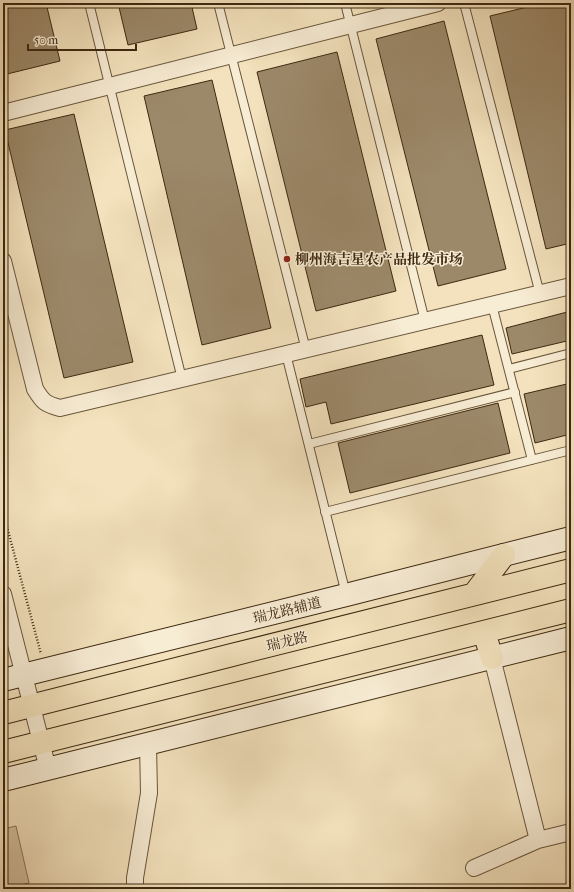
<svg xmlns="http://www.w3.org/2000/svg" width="574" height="892" font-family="'IM FELL French Canon','Noto Serif SC',serif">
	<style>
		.green { fill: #d4c2a0; stroke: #887558 }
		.building { fill: #9c896a; stroke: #3d2810 }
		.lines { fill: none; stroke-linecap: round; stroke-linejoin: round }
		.service-casing { stroke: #6a563b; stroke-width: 10 }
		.minor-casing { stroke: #6a563b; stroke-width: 18 }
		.secondary-casing { stroke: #3d2810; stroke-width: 24 }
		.trunk-casing { stroke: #3d2810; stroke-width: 24 }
		.path { stroke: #3d2810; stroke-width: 2.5; stroke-dasharray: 1 2; stroke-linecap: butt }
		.service { stroke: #f7ecd4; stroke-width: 8 }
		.minor { stroke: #f7ecd4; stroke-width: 16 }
		.secondary { stroke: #f7ecd4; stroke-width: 22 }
		.trunk { stroke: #f3e2bd; stroke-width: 22 }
		.poi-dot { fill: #8f2418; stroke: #f7ecd4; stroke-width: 1.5 }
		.labels { text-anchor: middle; stroke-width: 3; stroke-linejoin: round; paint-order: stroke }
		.poi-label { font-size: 14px; font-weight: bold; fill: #3d2810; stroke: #f7ecd4; text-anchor: start }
		.street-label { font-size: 14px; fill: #3d2810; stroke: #f7ecd4 }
	</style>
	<rect width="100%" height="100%" fill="#f3e2bd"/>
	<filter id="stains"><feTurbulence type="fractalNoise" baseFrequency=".005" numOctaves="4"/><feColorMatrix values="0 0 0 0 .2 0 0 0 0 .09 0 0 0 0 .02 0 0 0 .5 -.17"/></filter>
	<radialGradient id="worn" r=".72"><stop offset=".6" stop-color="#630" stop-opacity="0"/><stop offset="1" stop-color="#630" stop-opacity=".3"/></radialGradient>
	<path class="green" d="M 16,826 L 29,883 L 3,889 L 3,829 Z"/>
	<path class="building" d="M 3,3 L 46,3 L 60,61 L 3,75 Z
		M 118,3 L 191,3 L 197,29 L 128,45 Z
		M 544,3 L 571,3 L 571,243 L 546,249 L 490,16 Z
		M 444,21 L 506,269 L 438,286 L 376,39 Z
		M 337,52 L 396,291 L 316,311 L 257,72 Z
		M 212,80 L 271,328 L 202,345 L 144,96 Z
		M 74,114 L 133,362 L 64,378 L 5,130 Z
		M 571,311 L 571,340 L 512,354 L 506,328 Z
		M 482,335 L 494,385 L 331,424 L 326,402 L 306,407 L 300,379 Z
		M 571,383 L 571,434 L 535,443 L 524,394 Z
		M 498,403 L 510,453 L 350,493 L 338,443 Z"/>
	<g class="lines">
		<g class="service-casing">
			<path id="service" d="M 89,3 L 182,379
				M 218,3 L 306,350
				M 345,3 L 425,321
				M 464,3 L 540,294
				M 492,305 L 532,460
				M 286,354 L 346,594
				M 509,369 L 571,353
				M 309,444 L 515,392
				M 325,512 L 571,450"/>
		</g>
		<g class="minor-casing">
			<path id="minor" d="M 3,113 L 438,3
				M 3,261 L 35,389 C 43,402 45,404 60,408 L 571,286
				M 3,594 L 48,769
				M 492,658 L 538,840
				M 474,868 L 538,840 L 571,832
				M 135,889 L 135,878 L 149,793 L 148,744"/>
		</g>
		<g class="secondary-casing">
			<path id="secondary" d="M 3,680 L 346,595 L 571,538
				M 3,780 L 571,638"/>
		</g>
		<g class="trunk-casing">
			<path id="trunk" d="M 474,594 L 504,555
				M 484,632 L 492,658
				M 3,713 L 232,655 L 571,570
				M 3,752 L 571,610"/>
		</g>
		<path class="path" d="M 3,512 L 41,654"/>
		<use href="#service" class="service"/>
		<use href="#minor" class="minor"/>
		<use href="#secondary" class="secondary"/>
		<use href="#trunk" class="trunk"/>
	</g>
	<circle class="poi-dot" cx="287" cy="259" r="4"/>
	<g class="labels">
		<g class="poi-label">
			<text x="295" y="264">柳州海吉星农产品批发市场</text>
		</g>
		<g class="street-label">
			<text transform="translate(287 610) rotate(-14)" y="5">瑞龙路辅道</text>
			<text transform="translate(287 641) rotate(-14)" y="5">瑞龙路</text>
		</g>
	</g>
	<rect width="574" height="892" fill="none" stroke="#f3e2bd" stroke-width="16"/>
	<rect x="4" y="4" width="566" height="884" fill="none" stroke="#3d2810" stroke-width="2"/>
	<rect x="8" y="8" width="558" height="876" fill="none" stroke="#3d2810"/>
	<path d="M28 44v6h108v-6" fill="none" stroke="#3d2810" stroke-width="2"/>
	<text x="34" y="44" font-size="12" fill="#3d2810" stroke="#f7ecd4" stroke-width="3" paint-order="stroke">50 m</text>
	<rect width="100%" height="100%" filter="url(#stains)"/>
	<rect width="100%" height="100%" fill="url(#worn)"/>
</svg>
